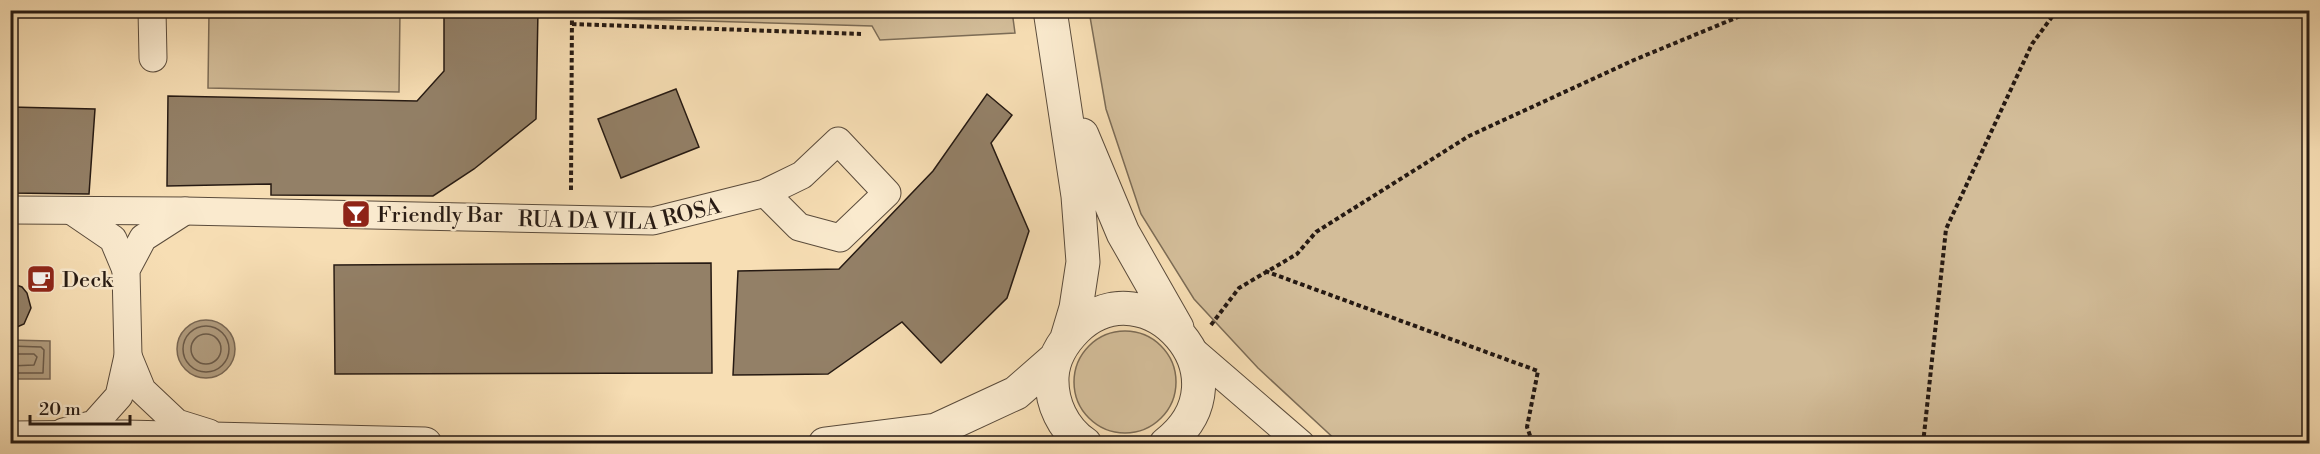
<svg xmlns="http://www.w3.org/2000/svg" width="2320" height="454" font-family="'Libre Bodoni',serif">
	<style>
		.green { fill: #d3bd99; stroke: #7c6c56; stroke-width: 1.5 }
		.water { fill: #b09b7d; stroke: #796753; stroke-width: 1.5 }
		.lines { fill: none; stroke-linecap: round; stroke-linejoin: round }
		.shore { stroke: #6b5a48; stroke-width: 1.5 }
		.building { fill: #938067; stroke: #261a13; stroke-width: 1.5 }
		.minor-casing { stroke: #5a4b3b; stroke-width: 29 }
		.tertiary-casing { stroke: #5a4b3b; stroke-width: 35 }
		.path { stroke: #261a13; stroke-width: 4; stroke-dasharray: 4.5 3; stroke-linecap: butt }
		.minor { stroke: #faeace; stroke-width: 27 }
		.tertiary { stroke: #faeace; stroke-width: 33 }
		.labels { text-anchor: middle; stroke-width: 5; stroke-linejoin: round; paint-order: stroke }
		.street-label { font-size: 22px; fill: #261a13; stroke: #faeace }
		.poi-label { font-size: 22px; fill: #261a13; stroke: #faeace; text-anchor: start }
	</style>
	<rect width="100%" height="100%" fill="#f7deb4"/>
	<filter id="stains"><feTurbulence type="fractalNoise" baseFrequency=".00333" numOctaves="4"/><feColorMatrix values="0 0 0 0 .2 0 0 0 0 .09 0 0 0 0 .02 0 0 0 .5 -.17"/></filter>
	<radialGradient id="worn" r=".72"><stop offset=".6" stop-color="#630" stop-opacity="0"/><stop offset="1" stop-color="#630" stop-opacity=".3"/></radialGradient>
	<path class="green" d="M 209,11 L 400,11 L 399,92 L 208,88 Z
		M 586,11 L 1012,11 L 1015,33 L 880,40 L 872,26 L 601,18 Z
		M 1089,11 L 2309,11 L 2309,443 L 1339,443 L 1258,368 L 1194,299 L 1141,214 L 1106,109 Z
		M1074 382a51 51 0 1 1 102 0a51 51 0 1 1-102 0Z"/>
	<path class="water" d="M177 349a29 29 0 1 1 58 0a29 29 0 1 1-58 0Z
		M 11,340 L 50,341 L 50,379 L 11,379 Z"/>
	<g class="lines">
		<path class="shore" d="M183 349a23 23 0 1 1 46 0a23 23 0 1 1-46 0Z
			M191 349a15 15 0 1 1 30 0a15 15 0 1 1-30 0Z
			M 10,346 L 41,347 L 44,350 L 43,373 L 10,373
			M 10,354 L 34,354 L 37,357 L 34,365 L 10,366"/>
	</g>
	<path class="building" d="M 444,10 L 538,10 L 536,119 L 474,169 L 433,196 L 271,195 L 271,184 L 167,186 L 168,96 L 417,101 L 444,71 Z
		M 676,89 L 699,147 L 621,178 L 598,119 Z
		M 987,94 L 1012,115 L 991,143 L 1029,231 L 1007,298 L 941,363 L 902,322 L 828,374 L 733,375 L 738,271 L 839,269 L 933,171 Z
		M 10,107 L 95,109 L 89,194 L 10,193 Z
		M 711,263 L 712,373 L 335,374 L 334,265 Z
		M 10,283 L 22,287 L 27,293 L 31,308 L 24,324 L 10,330 Z"/>
	<g class="lines">
		<g class="minor-casing">
			<g id="minor">
				<path d="M 152,10 L 153,58"/>
				<path id="s1" d="M 10,210 L 185,211 L 653,221 L 765,193 L 802,175 L 838,141 L 887,193 L 840,238 L 799,227 L 765,193"/>
				<path d="M 72,211 L 113,239 L 126,270"/>
				<path d="M 1191,349 L 1301,444"/>
				<path d="M 128,356 L 142,390 L 177,423 L 209,433"/>
				<path d="M 63,432 L 94,424 L 119,396 L 128,356 L 126,270 L 143,238 L 185,211"/>
			</g>
		</g>
		<g class="tertiary-casing">
			<path id="tertiary" d="M 1050,10 L 1078,196 L 1083,262 L 1076,308 L 1067,338
				M 1082,135 L 1123,233 L 1177,328
				M 10,438 L 125,437 L 425,444
				M 825,444 L 936,430 L 1016,393 L 1056,358
				M 1085,444 C 1063,429 1051,403 1052,377 C 1053,358 1063,342 1076,329 C 1146,261 1253,377 1166,444"/>
		</g>
		<path class="path" d="M 572,24 L 861,34
			M 571,190 L 572,10
			M 1265,271 L 1538,371 L 1527,427 L 1533,444
			M 1211,325 L 1239,288 L 1297,254 L 1316,232 L 1469,136 L 1634,60 L 1755,10
			M 1923,444 L 1946,229 L 2032,44 L 2057,10"/>
		<use href="#minor" class="minor"/>
		<use href="#tertiary" class="tertiary"/>
	</g>
	<defs>
		<g id="bar-square" transform="scale(1.5)"><rect x="-9" y="-9" width="18" height="18" rx="4" fill="#8f2418" stroke="#faeace"/><path d="M-6-5H6L.8 .8V4.5H3.5V6h-7V4.5H-.8V.8Z" fill="#fff"/></g>
		<g id="cafe-square" transform="scale(1.5)"><rect x="-9" y="-9" width="18" height="18" rx="4" fill="#8f2418" stroke="#faeace"/><path d="M-5.5-4.5H6V0H3Q3 3.5 0 3.5H-2.5Q-5.5 3.5-5.5 0ZM3-3.2v2h1.7v-2ZM-6 4.5H4V6H-6Z" fill="#fff"/></g>
	</defs>
	<g fill-rule="evenodd">
		<use href="#bar-square" x="356" y="214"/>
		<use href="#cafe-square" x="41" y="279"/>
	</g>
	<g class="labels">
		<g class="street-label">
			<text dy="8" stroke="none"><textPath href="#s1" startOffset="610">RUA DA VILA ROSA</textPath></text>
		</g>
		<g class="poi-label">
			<text x="377" y="222">Friendly Bar</text>
			<text x="62" y="287">Deck</text>
		</g>
	</g>
	<rect width="2320" height="454" fill="none" stroke="#f7deb4" stroke-width="36"/>
	<rect x="12" y="12" width="2296" height="430" fill="none" stroke="#261a13" stroke-width="3"/>
	<rect x="18" y="18" width="2284" height="418" fill="none" stroke="#261a13" stroke-width="1.5"/>
	<path d="M30 415v9h100v-9" fill="none" stroke="#261a13" stroke-width="3"/>
	<text x="39" y="415" font-size="18" fill="#261a13" stroke="#faeace" stroke-width="4.5" paint-order="stroke">20 m</text>
	<rect width="100%" height="100%" filter="url(#stains)"/>
	<rect width="100%" height="100%" fill="url(#worn)"/>
</svg>
